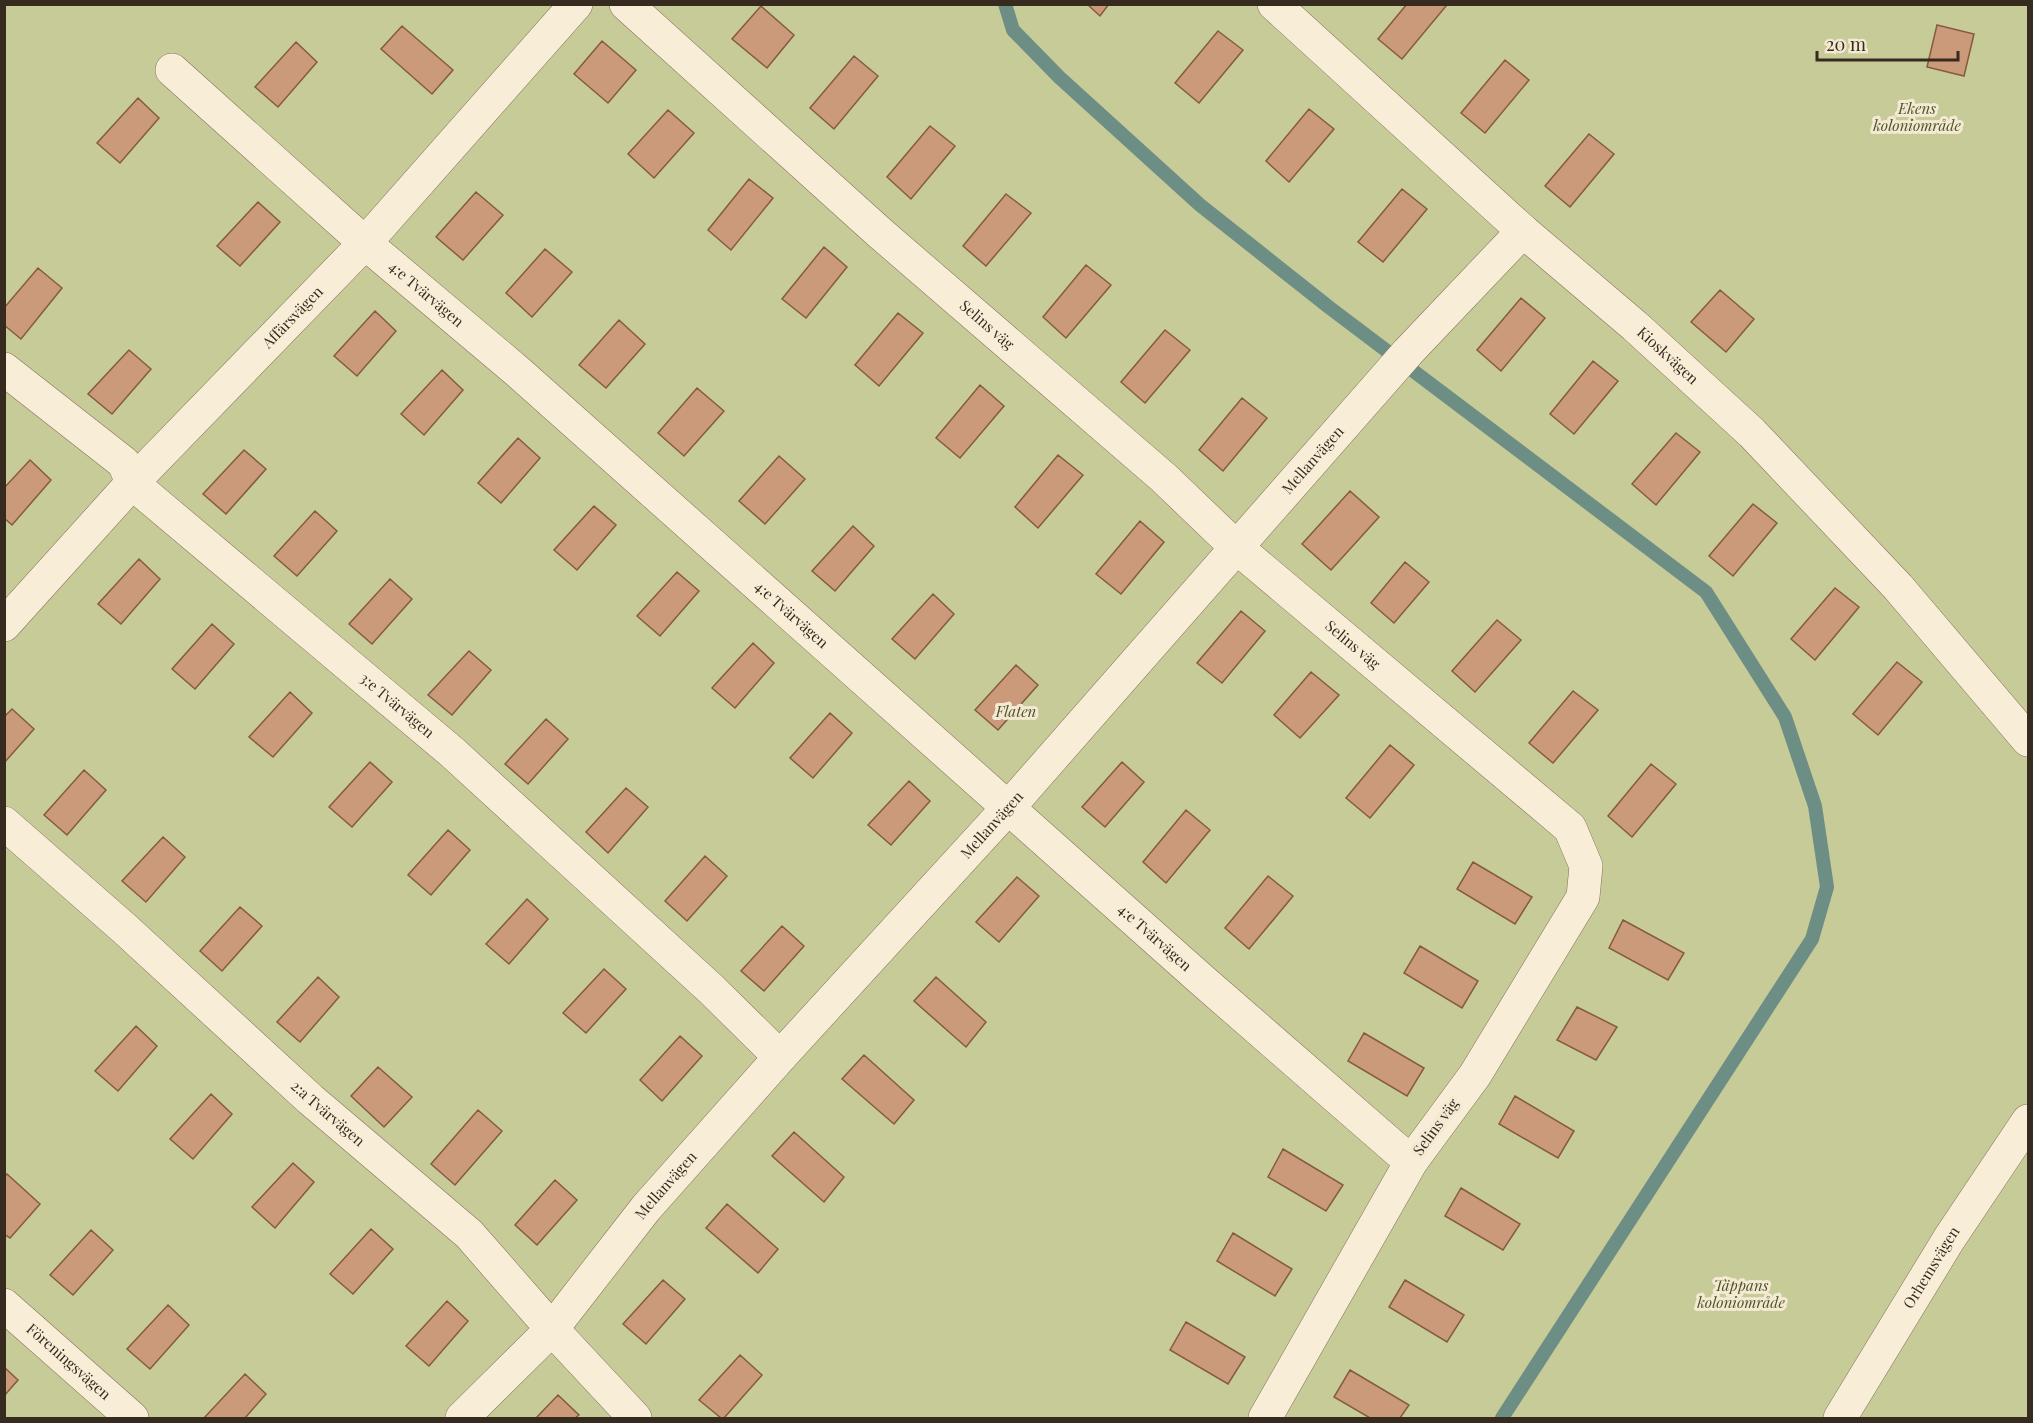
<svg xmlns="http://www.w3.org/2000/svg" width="2033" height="1423" font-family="'Playfair Display',serif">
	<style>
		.green { fill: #c6cb98 }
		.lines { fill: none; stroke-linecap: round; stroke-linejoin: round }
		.stream { stroke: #6d8e85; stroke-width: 14 }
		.building { fill: #ca9a7b; stroke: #855b41; stroke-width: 1.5 }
		.minor-casing { stroke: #87715b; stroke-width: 34 }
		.minor { stroke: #f8edd7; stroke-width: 33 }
		.labels { text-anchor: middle; stroke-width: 6; stroke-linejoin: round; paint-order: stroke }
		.park-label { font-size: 15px; font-style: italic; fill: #495326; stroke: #f4ead3 }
		.street-label { font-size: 15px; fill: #372a1e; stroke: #f4ead3 }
	</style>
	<rect width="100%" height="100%" fill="#ede0c4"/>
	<path class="green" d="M 4,5 L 2028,5 L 2028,1418 L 5,1418 Z"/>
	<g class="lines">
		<path class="stream" d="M 1005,4 L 1013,30 L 1059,77 L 1200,205 L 1330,308 L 1706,592 L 1785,717 L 1815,806 L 1827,887 L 1812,939 L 1502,1418"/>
	</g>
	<path class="building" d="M 1087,4 L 1109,4 L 1100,16 Z
		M 1407,4 L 1444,4 L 1446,6 L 1402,59 L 1378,39 Z
		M 761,6 L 794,35 L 767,68 L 732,39 Z
		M 1937,25 L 1974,34 L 1964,76 L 1927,67 Z
		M 402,26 L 453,70 L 432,94 L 381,49 Z
		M 1218,31 L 1243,50 L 1199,103 L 1175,83 Z
		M 602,41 L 636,70 L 608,103 L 574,74 Z
		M 296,42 L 317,62 L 278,107 L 255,87 Z
		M 854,56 L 878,76 L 834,129 L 810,108 Z
		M 1505,60 L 1529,80 L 1485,133 L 1461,113 Z
		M 138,98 L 159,118 L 120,163 L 97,143 Z
		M 1309,109 L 1334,129 L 1289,182 L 1266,161 Z
		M 668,110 L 694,133 L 654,178 L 628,154 Z
		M 930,126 L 955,146 L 911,199 L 887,177 Z
		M 1589,134 L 1614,154 L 1570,207 L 1545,186 Z
		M 749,179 L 773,198 L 731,250 L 708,230 Z
		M 1402,189 L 1427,209 L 1383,262 L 1358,242 Z
		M 476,192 L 503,215 L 463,260 L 436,237 Z
		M 1006,194 L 1031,213 L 986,266 L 963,246 Z
		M 258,202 L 280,222 L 240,266 L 217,246 Z
		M 824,247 L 847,267 L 806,318 L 782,299 Z
		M 545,249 L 572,272 L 532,317 L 506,293 Z
		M 1086,265 L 1111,285 L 1066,338 L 1043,317 Z
		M 38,268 L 62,288 L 21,339 L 4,325 L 4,308 Z
		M 1720,290 L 1754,319 L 1726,352 L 1691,322 Z
		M 1521,298 L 1545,318 L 1501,371 L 1477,350 Z
		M 375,311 L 396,331 L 357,376 L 334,356 Z
		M 898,313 L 923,333 L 879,386 L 855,365 Z
		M 619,320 L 645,344 L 606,388 L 579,365 Z
		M 1165,330 L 1190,350 L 1145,403 L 1121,382 Z
		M 129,350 L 151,369 L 112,414 L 88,394 Z
		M 1593,361 L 1618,381 L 1574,434 L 1550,414 Z
		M 442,370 L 463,390 L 424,435 L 401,414 Z
		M 980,385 L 1004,406 L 960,458 L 936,438 Z
		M 697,388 L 724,411 L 684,456 L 658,433 Z
		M 1242,398 L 1267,418 L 1223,471 L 1199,450 Z
		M 1676,433 L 1700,452 L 1656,505 L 1632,484 Z
		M 518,438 L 540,458 L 501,503 L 478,483 Z
		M 244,450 L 266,469 L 226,514 L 203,494 Z
		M 1058,455 L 1083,475 L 1038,528 L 1015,507 Z
		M 779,456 L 805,479 L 765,524 L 739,501 Z
		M 30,460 L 51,480 L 12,525 L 4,518 L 4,488 Z
		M 1350,491 L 1379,517 L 1331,570 L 1302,544 Z
		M 1753,504 L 1777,523 L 1733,576 L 1709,556 Z
		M 594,506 L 616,525 L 577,570 L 554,550 Z
		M 315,511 L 337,531 L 297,576 L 274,556 Z
		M 1140,521 L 1164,542 L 1121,594 L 1096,574 Z
		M 853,526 L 874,546 L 835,591 L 812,571 Z
		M 139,559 L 160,579 L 121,624 L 98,604 Z
		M 1405,562 L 1429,582 L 1394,623 L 1371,603 Z
		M 677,572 L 699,591 L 660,636 L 637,616 Z
		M 390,579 L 412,599 L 372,644 L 349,624 Z
		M 1835,588 L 1859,607 L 1815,660 L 1791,639 Z
		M 933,594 L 954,614 L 915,659 L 892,639 Z
		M 1241,611 L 1265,631 L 1222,683 L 1197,663 Z
		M 1497,620 L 1521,640 L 1475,692 L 1452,671 Z
		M 212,624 L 234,644 L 195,689 L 172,669 Z
		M 753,643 L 774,663 L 735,708 L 712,688 Z
		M 469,651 L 491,670 L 452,715 L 428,695 Z
		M 1897,662 L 1922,682 L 1878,735 L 1853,714 Z
		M 1016,665 L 1038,685 L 998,730 L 975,710 Z
		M 1311,672 L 1339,695 L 1300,738 L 1274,715 Z
		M 1573,691 L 1598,710 L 1553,763 L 1529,743 Z
		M 290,692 L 312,713 L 273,757 L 249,737 Z
		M 12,709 L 34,729 L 4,763 L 4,717 Z
		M 830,713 L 852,733 L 813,778 L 790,758 Z
		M 546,719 L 568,739 L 528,784 L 505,764 Z
		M 1390,745 L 1414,765 L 1370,818 L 1346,798 Z
		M 370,762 L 392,782 L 352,827 L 329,807 Z
		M 1122,762 L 1144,782 L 1105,827 L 1082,807 Z
		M 1651,764 L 1676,784 L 1632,837 L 1608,816 Z
		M 84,770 L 106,790 L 67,835 L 44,815 Z
		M 909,781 L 930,801 L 891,845 L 868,825 Z
		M 626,788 L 648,807 L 608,853 L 586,832 Z
		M 1186,810 L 1210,830 L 1166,883 L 1143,862 Z
		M 448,830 L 470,850 L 431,895 L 408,875 Z
		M 163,837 L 185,857 L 146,902 L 122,881 Z
		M 705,856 L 727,876 L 687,921 L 665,901 Z
		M 1473,862 L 1532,897 L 1515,924 L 1457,889 Z
		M 1268,876 L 1293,896 L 1249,949 L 1225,928 Z
		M 1017,877 L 1039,896 L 999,942 L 976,922 Z
		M 527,899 L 548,919 L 509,964 L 486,944 Z
		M 240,907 L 262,926 L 222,971 L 200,951 Z
		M 1623,920 L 1684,953 L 1668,980 L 1609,948 Z
		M 782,926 L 804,946 L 764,991 L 741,971 Z
		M 1420,946 L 1478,981 L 1462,1008 L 1404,973 Z
		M 604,969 L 626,989 L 586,1033 L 563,1013 Z
		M 318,977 L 339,997 L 300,1042 L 277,1022 Z
		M 936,977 L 986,1022 L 966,1047 L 914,1001 Z
		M 1577,1007 L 1617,1027 L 1596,1060 L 1557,1040 Z
		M 136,1026 L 157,1046 L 118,1091 L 95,1071 Z
		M 1364,1033 L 1424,1068 L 1407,1096 L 1348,1061 Z
		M 680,1036 L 702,1056 L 662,1101 L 640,1080 Z
		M 864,1055 L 914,1100 L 894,1124 L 842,1079 Z
		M 378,1067 L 412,1097 L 384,1127 L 351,1096 Z
		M 211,1094 L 232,1114 L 193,1159 L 170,1139 Z
		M 1515,1096 L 1574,1131 L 1558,1158 L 1499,1124 Z
		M 478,1110 L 502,1131 L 455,1185 L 431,1164 Z
		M 794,1132 L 844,1177 L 824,1202 L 772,1156 Z
		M 1283,1149 L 1343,1185 L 1326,1211 L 1268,1177 Z
		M 293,1163 L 314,1182 L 275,1228 L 252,1207 Z
		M 7,1174 L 40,1204 L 10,1238 L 4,1234 L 4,1177 Z
		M 555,1180 L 577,1200 L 537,1245 L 515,1225 Z
		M 1461,1188 L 1520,1224 L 1503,1250 L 1445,1216 Z
		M 727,1204 L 778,1249 L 758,1273 L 706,1228 Z
		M 371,1229 L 393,1249 L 353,1294 L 330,1274 Z
		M 91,1230 L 113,1250 L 73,1295 L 50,1275 Z
		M 1233,1233 L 1292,1269 L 1275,1296 L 1217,1261 Z
		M 663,1280 L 685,1299 L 646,1344 L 623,1324 Z
		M 1405,1280 L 1464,1315 L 1447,1342 L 1389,1307 Z
		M 447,1301 L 468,1321 L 429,1366 L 406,1346 Z
		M 168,1305 L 189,1325 L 150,1369 L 127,1349 Z
		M 1186,1322 L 1245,1357 L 1228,1384 L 1170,1350 Z
		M 740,1355 L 762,1375 L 724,1418 L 721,1418 L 699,1400 Z
		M 4,1367 L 18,1380 L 4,1396 Z
		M 1350,1370 L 1409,1405 L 1400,1418 L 1370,1418 L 1334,1397 Z
		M 245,1374 L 266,1394 L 245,1418 L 204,1418 Z
		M 558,1395 L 579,1415 L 575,1418 L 536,1418 Z"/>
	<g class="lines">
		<g class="minor-casing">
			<g id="minor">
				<path id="s1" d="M 626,4 L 880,233 L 1164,478 L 1236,547 L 1570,828 L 1586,866 L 1583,897 L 1475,1075 L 1411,1162 L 1265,1418"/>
				<path id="s2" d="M 1274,4 L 1523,231 L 1635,326 L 1752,433 L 1898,587 L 2028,740"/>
				<path id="s3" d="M 172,70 L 365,243 L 517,371 L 1203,981 L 1411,1162"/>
				<path id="s4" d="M 4,369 L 124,463 L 132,483 L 453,753 L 711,989 L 780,1057"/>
				<path id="s5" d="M 4,625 L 132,483 L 365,243 L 576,4"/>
				<path id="s6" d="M 4,823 L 125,929 L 310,1099 L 469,1234 L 552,1329 L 635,1418"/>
				<path id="s7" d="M 4,1305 L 132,1418"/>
				<path id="s8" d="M 462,1418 L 552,1329 L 646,1208 L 780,1057 L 1008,808 L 1408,352 L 1523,231"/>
				<path id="s9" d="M 1840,1418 L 1949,1239 L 2028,1121"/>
			</g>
		</g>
		<use href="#minor" class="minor"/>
	</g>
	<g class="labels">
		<g class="park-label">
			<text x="1917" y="114">Ekens<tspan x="1917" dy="17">koloniområde</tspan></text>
			<text x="1016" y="717">Flaten</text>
			<text x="1741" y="1291">Täppans<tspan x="1741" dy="17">koloniområde</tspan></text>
		</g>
		<g class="street-label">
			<text dy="5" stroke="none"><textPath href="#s3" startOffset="339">4:e Tvärvägen</textPath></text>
			<text dy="5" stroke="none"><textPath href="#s5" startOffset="422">Affärsvägen</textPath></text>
			<text dy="5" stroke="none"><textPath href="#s1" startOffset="483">Selins väg</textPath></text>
			<text dy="5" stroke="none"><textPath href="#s2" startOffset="528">Kioskvägen</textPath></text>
			<text dy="5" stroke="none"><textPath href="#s8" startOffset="1282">Mellanvägen</textPath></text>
			<text dy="5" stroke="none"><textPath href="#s3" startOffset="825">4:e Tvärvägen</textPath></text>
			<text dy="5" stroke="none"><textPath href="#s1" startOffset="969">Selins väg</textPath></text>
			<text dy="5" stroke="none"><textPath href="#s4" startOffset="520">3:e Tvärvägen</textPath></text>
			<text dy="5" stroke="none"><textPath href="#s8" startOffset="796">Mellanvägen</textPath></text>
			<text dy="5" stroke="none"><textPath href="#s3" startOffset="1311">4:e Tvärvägen</textPath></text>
			<text dy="5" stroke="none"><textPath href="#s6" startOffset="435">2:a Tvärvägen</textPath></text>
			<text transform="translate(1436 1127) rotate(-54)" y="5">Selins väg</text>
			<text dy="5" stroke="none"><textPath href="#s8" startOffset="310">Mellanvägen</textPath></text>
			<text dy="5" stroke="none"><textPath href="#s9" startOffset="176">Orhemsvägen</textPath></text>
			<text dy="5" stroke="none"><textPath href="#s7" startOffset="86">Föreningsvägen</textPath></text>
		</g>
	</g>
	<rect width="2033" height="1423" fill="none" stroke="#372a1e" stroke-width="12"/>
	<path d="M1817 51v9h141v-9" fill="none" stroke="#372a1e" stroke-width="3"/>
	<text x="1826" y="51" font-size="18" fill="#372a1e" stroke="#f4ead3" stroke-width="4.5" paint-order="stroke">20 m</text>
</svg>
